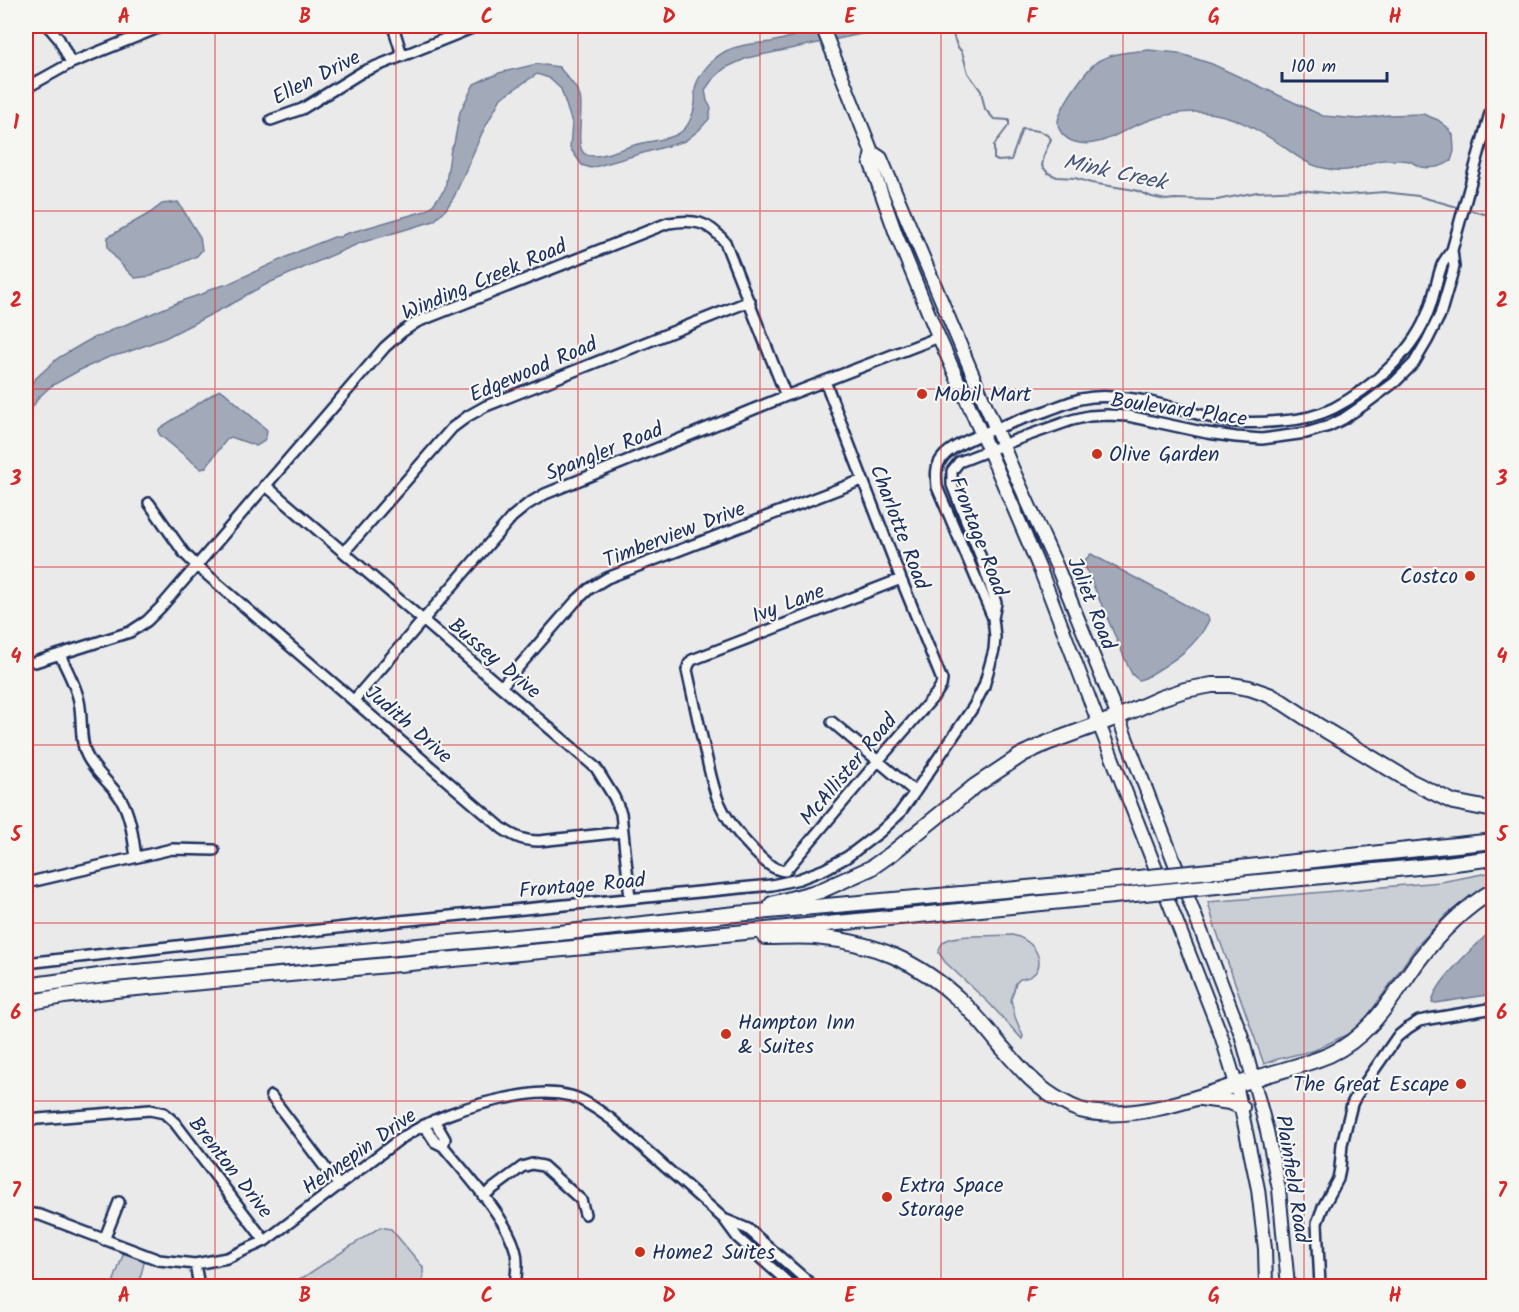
<svg xmlns="http://www.w3.org/2000/svg" width="1519" height="1312" font-family="Kalam,sans-serif">
	<style>
		.green { fill: #caced5; stroke: #727e9a; stroke-width: 1.5 }
		.water { fill: #a2aaba; stroke: #6c7995; stroke-width: 1.5 }
		.lines { fill: none; stroke-linecap: round; stroke-linejoin: round }
		.stream { stroke: #6c7995; stroke-width: 2 }
		.minor-casing { stroke: #1b2f5e; stroke-width: 14 }
		.major-casing { stroke: #1b2f5e; stroke-width: 16 }
		.highway-casing { stroke: #1b2f5e; stroke-width: 18 }
		.minor { stroke: #f6f6f2; stroke-width: 9 }
		.major { stroke: #f6f6f2; stroke-width: 12 }
		.highway { stroke: #f6f6f2; stroke-width: 14 }
		.highway-bridge-casing { stroke: #1b2f5e; stroke-width: 18; stroke-linecap: butt }
		.highway-bridge { stroke: #f6f6f2; stroke-width: 14 }
		.grid { fill: none; stroke: #d62828; stroke-width: 1.5; stroke-opacity: 0.55 }
		.poi-dot { fill: #c8321e; stroke: #f6f6f2; stroke-width: 2 }
		.labels { text-anchor: middle; stroke-width: 4.5; stroke-linejoin: round; paint-order: stroke }
		.street-label { font-size: 21px; fill: #1b2f5e; stroke: #f6f6f2 }
		.poi-label { font-size: 21px; fill: #1b2f5e; stroke: #f6f6f2; text-anchor: start }
		.water-label { font-size: 22px; font-style: italic; fill: #44547a; stroke: #f6f6f2 }
		.neatline { fill: none; stroke: #d62828; stroke-width: 2 }
		.grid-label { font-size: 20px; text-anchor: middle; font-weight: bold; fill: #d62828 }
	</style>
	<rect width="100%" height="100%" fill="#e9eae9"/>
	<filter id="ink" filterUnits="userSpaceOnUse"><feTurbulence type="fractalNoise" baseFrequency=".0167" numOctaves="2"/><feDisplacementMap in="SourceGraphic" scale="12" xChannelSelector="R" yChannelSelector="G"/><feConvolveMatrix kernelMatrix="1 2 1 2 8 2 1 2 1" color-interpolation-filters="sRGB"/></filter>
	<g filter="url(#ink)">
		<path class="green" d="M 1493,872 L 1493,881 L 1447,914 L 1416,947 L 1368,1016 L 1350,1033 L 1315,1050 L 1278,1059 L 1264,1064 L 1214,924 L 1208,902 L 1441,882 Z
			M 1012,935 C 1015,936 1018,936 1021,938 C 1042,947 1048,977 1020,979 L 1016,983 L 1011,1000 L 1015,1017 L 1023,1036 L 1022,1039 L 989,1003 L 945,962 L 939,953 C 939,948 941,944 945,941 C 956,934 997,936 1012,935 Z
			M 380,1227 L 391,1229 L 423,1267 L 423,1279 L 420,1286 L 290,1286 Z
			M 124,1252 L 145,1259 L 138,1286 L 112,1286 Z"/>
		<path class="water" d="M 823,26 L 901,26 L 895,29 L 866,33 L 747,58 L 725,68 L 712,80 L 705,90 L 707,101 L 711,108 L 709,119 L 699,130 L 685,141 L 591,168 L 582,165 L 570,148 L 572,123 L 561,89 L 549,78 L 537,74 L 501,98 L 482,133 L 454,197 L 446,209 L 434,221 L 360,243 L 271,282 L 246,295 L 241,299 L 165,338 L 125,353 L 109,357 L 80,370 L 51,386 L 38,398 L 26,418 L 26,393 L 35,379 L 58,358 L 84,343 L 95,337 L 101,336 L 115,328 L 120,327 L 184,300 L 205,293 L 210,289 L 228,284 L 304,249 L 334,237 L 340,237 L 345,234 L 425,211 L 432,206 L 445,189 L 451,149 L 454,144 L 460,112 L 474,84 L 487,78 L 496,75 L 499,73 L 537,64 L 559,67 C 566,76 577,86 580,97 C 584,111 574,148 585,154 C 594,160 616,151 625,148 C 631,146 637,144 643,143 C 655,140 667,140 678,134 C 688,129 694,114 695,103 C 696,97 694,91 696,85 C 701,71 713,58 726,51 C 740,44 755,44 771,42 C 788,39 807,32 823,26 Z
			M 1149,50 L 1178,53 L 1212,64 L 1323,116 L 1359,119 L 1388,115 L 1423,114 L 1438,120 L 1447,127 L 1453,135 L 1454,151 L 1451,161 C 1442,167 1432,169 1421,167 C 1417,166 1413,162 1409,161 C 1404,160 1397,160 1391,160 C 1376,158 1362,168 1347,170 C 1340,171 1331,170 1324,168 C 1306,165 1292,152 1277,142 C 1257,130 1238,118 1215,114 C 1189,109 1164,114 1139,124 C 1119,132 1099,149 1075,142 C 1067,140 1058,132 1058,123 C 1058,109 1088,66 1100,60 C 1116,52 1132,52 1149,50 Z
			M 178,202 L 200,237 L 202,250 L 197,256 L 171,268 L 162,270 L 152,276 L 135,278 C 130,274 110,253 108,247 C 107,244 108,240 108,237 L 150,213 L 162,204 Z
			M 220,390 L 224,392 L 267,430 C 267,438 264,443 256,446 L 231,437 L 227,439 L 205,468 L 201,469 L 160,435 L 158,431 L 160,428 L 216,392 Z
			M 1091,554 L 1208,617 L 1209,620 C 1196,648 1170,663 1145,678 L 1139,680 L 1136,678 L 1132,674 L 1128,666 L 1085,566 L 1085,560 Z
			M 1493,929 L 1493,994 L 1436,1003 L 1432,1002 C 1436,981 1477,944 1493,929 Z"/>
		<g class="lines">
			<path class="stream" d="M 950,26 L 957,46 L 962,52 L 968,73 L 981,91 L 985,109 L 994,119 L 1009,120 L 1009,125 L 994,145 L 994,159 L 998,161 L 1011,160 L 1022,129 C 1034,130 1043,130 1051,139 L 1044,155 L 1042,166 L 1048,173 L 1057,177 L 1075,178 L 1091,183 L 1135,190 L 1152,197 L 1166,200 L 1174,199 L 1217,200 L 1257,192 L 1300,190 L 1345,195 L 1384,192 L 1418,196 L 1461,208
				M 1467,209 L 1484,214 L 1494,214"/>
			<g class="minor-casing">
				<path id="minor" d="M 48,26 L 59,39 L 71,63
					M 393,26 L 402,55
					M 26,88 L 71,63 L 163,26
					M 271,120 L 302,109 L 362,72 L 477,26
					M 825,381 L 901,579 L 942,680 L 941,686 L 936,694 L 878,761 L 785,871 C 773,870 764,861 755,852 C 740,837 726,819 718,800 C 712,784 709,767 705,751 C 699,724 693,697 687,670 L 689,664 L 692,660 L 901,579
					M 265,485 L 596,768 L 614,797 L 621,813 L 630,898
					M 149,503 L 184,553 L 197,566 L 503,829 C 515,837 524,841 539,841 L 623,832
					M 344,552 L 452,428 L 468,416 L 486,406 L 750,301
					M 993,618 L 937,487 C 936,475 935,466 943,457 C 957,439 1022,419 1046,411 C 1057,407 1069,402 1080,399 C 1090,397 1102,396 1112,397 C 1150,398 1186,413 1223,420 C 1242,424 1262,423 1282,421 C 1299,420 1318,416 1334,408 C 1370,389 1410,355 1426,317 C 1434,300 1436,281 1442,265 C 1445,259 1449,254 1452,250 L 1494,99
					M 60,655 C 67,670 76,686 79,701 C 83,719 79,740 87,756 C 95,772 111,784 121,799 C 131,816 133,838 136,857
					M 35,662 L 130,632 L 147,621 L 161,607 L 385,347 L 402,332 L 417,322 L 668,223 C 694,219 708,221 725,242 L 786,396
					M 501,687 L 575,602 L 589,589 L 607,578 L 862,480
					M 354,700 L 512,517 L 528,504 L 545,494 L 786,396 L 939,337
					M 832,722 L 915,792
					M 26,883 L 172,849 L 214,850
					M 26,963 L 399,921 L 772,885 L 799,879 L 825,869 L 847,857 L 880,832 L 899,814 L 915,792 L 974,706 L 984,686 L 994,650 L 995,637 L 993,618 L 996,603 L 980,555 L 952,485 L 952,471 L 959,462 L 1018,439 L 1072,420 L 1089,416 L 1107,415 L 1128,416 L 1207,433 L 1236,437 L 1262,439 L 1306,433 L 1329,426 L 1343,419 L 1368,402 L 1395,382 L 1414,363 L 1427,341 L 1440,315 L 1454,267 L 1452,250
					M 271,1096 L 339,1186
					M 26,1120 L 150,1110 L 164,1113 L 175,1123 L 265,1241
					M 434,1120 L 445,1139 L 443,1146
					M 424,1125 L 435,1142 L 443,1146 C 465,1173 506,1217 515,1249 C 519,1261 516,1275 515,1286
					M 483,1196 L 522,1167 L 532,1164 L 543,1166 L 581,1200 L 585,1214
					M 26,1213 L 40,1215 L 159,1260 L 195,1264 L 227,1258 L 265,1241 L 400,1139 C 433,1118 464,1107 502,1099 C 526,1094 547,1090 571,1096 C 585,1100 598,1110 611,1119 L 724,1219 L 738,1238 L 792,1286
					M 726,1220 L 748,1229 L 813,1286
					M 104,1240 L 119,1202
					M 195,1264 L 199,1286
					M 1320,1286 L 1317,1223 L 1323,1207 L 1338,1179 L 1340,1168 L 1342,1144 L 1352,1104 L 1356,1096 L 1397,1037 L 1408,1028 L 1419,1021 L 1429,1019 L 1494,1008"/>
			</g>
			<g class="major-casing">
				<path id="major" d="M 822,26 L 872,152 L 881,158 L 1014,472 L 1057,567 L 1118,717 L 1241,1034 L 1267,1131 L 1279,1189 L 1288,1286
					M 872,152 L 870,161 L 896,234 L 933,324 L 997,469 L 1041,572 L 1099,724 L 1221,1035 L 1236,1084 L 1258,1189 L 1265,1249 L 1266,1286"/>
			</g>
			<g class="highway-casing">
				<path id="highway" d="M 1210,871 L 1494,841
					M 1217,886 L 1439,865 L 1494,858
					M 772,904 L 820,891 L 871,868 L 891,854 L 975,786 L 1023,754 L 1047,743 L 1118,717 L 1161,698 L 1185,690 L 1212,685 L 1231,685 L 1249,688 L 1269,695 L 1282,702 L 1317,725 L 1410,781 L 1453,802 L 1494,810
					M 765,937 C 782,937 799,936 815,937 C 873,942 918,961 961,1001 C 975,1014 988,1030 1000,1045 C 1019,1067 1037,1089 1063,1102 C 1068,1105 1074,1108 1080,1110 C 1135,1124 1207,1094 1260,1077 C 1282,1070 1308,1064 1329,1055 C 1370,1037 1393,996 1418,961 C 1439,933 1464,908 1494,890
					M 26,986 L 114,974 L 559,933 L 736,914 L 1128,879
					M 26,1003 L 64,996 L 115,990 L 694,937 L 1134,894
					M 1201,1098 L 1230,1102 L 1242,1107"/>
			</g>
			<use href="#minor" class="minor"/>
			<use href="#major" class="major"/>
			<use href="#highway" class="highway"/>
			<g class="highway-bridge-casing">
				<path id="highway-bridge" d="M 1128,879 L 1210,871
					M 1134,894 L 1217,886"/>
			</g>
			<use href="#highway-bridge" class="highway-bridge"/>
		</g>
	</g>
	<path class="grid" d="M 215,26 L 215,1286M 396,26 L 396,1286M 578,26 L 578,1286M 760,26 L 760,1286M 941,26 L 941,1286M 1123,26 L 1123,1286M 1304,26 L 1304,1286M 26,211 L 1494,211M 26,389 L 1494,389M 26,567 L 1494,567M 26,745 L 1494,745M 26,923 L 1494,923M 26,1101 L 1494,1101"/>
	<g class="poi-dot">
		<circle cx="922" cy="394" r="6"/>
		<circle cx="1097" cy="454" r="6"/>
		<circle cx="1470" cy="576" r="6"/>
		<circle cx="726" cy="1034" r="6"/>
		<circle cx="1461" cy="1084" r="6"/>
		<circle cx="887" cy="1197" r="6"/>
		<circle cx="640" cy="1252" r="6"/>
	</g>
	<g class="labels">
		<g class="street-label">
			<text transform="translate(316 77) rotate(-27)" y="7">Ellen Drive</text>
			<text transform="translate(484 279) rotate(-23)" y="7">Winding Creek Road</text>
			<text transform="translate(533 369) rotate(-23)" y="7">Edgewood Road</text>
			<text transform="translate(1179 409) rotate(8)" y="7">Boulevard Place</text>
			<text transform="translate(604 451) rotate(-22)" y="7">Spangler Road</text>
			<text transform="translate(900 527) rotate(69)" y="7">Charlotte Road</text>
			<text transform="translate(674 534) rotate(-21)" y="7">Timberview Drive</text>
			<text transform="translate(979 536) rotate(69)" y="7">Frontage Road</text>
			<text transform="translate(788 603) rotate(-21)" y="7">Ivy Lane</text>
			<text transform="translate(1092 603) rotate(68)" y="7">Joliet Road</text>
			<text transform="translate(495 658) rotate(40)" y="7">Bussey Drive</text>
			<text transform="translate(409 724) rotate(41)" y="7">Judith Drive</text>
			<text transform="translate(848 769) rotate(-50)" y="7">McAllister Road</text>
			<text transform="translate(582 885) rotate(-5)" y="7">Frontage Road</text>
			<text transform="translate(359 1151) rotate(-35)" y="7">Hennepin Drive</text>
			<text transform="translate(231 1167) rotate(52)" y="7">Brenton Drive</text>
			<text transform="translate(1293 1179) rotate(81)" y="7">Plainfield Road</text>
		</g>
		<g class="poi-label">
			<text x="934" y="401">Mobil Mart</text>
			<text x="1109" y="461">Olive Garden</text>
			<text x="1458" y="583" text-anchor="end">Costco</text>
			<text x="738" y="1029">Hampton Inn<tspan x="738" dy="24">&amp; Suites</tspan></text>
			<text x="1449" y="1091" text-anchor="end">The Great Escape</text>
			<text x="899" y="1192">Extra Space<tspan x="899" dy="24">Storage</tspan></text>
			<text x="652" y="1259">Home2 Suites</text>
		</g>
		<g class="water-label">
			<text transform="translate(1115 171) rotate(12)" y="8">Mink Creek</text>
		</g>
	</g>
	<rect width="1519" height="1312" fill="none" stroke="#f6f6f2" stroke-width="66"/>
	<path d="M1282 72v9h105v-9" fill="none" stroke="#1b2f5e" stroke-width="3"/>
	<text x="1291" y="72" font-size="18" fill="#1b2f5e" stroke="#f6f6f2" stroke-width="4.5" paint-order="stroke">100 m</text>
	<rect x="33" y="33" width="1453" height="1246" class="neatline"/>
	<g class="grid-label">
		<text x="124" y="23">A</text>
		<text x="305" y="23">B</text>
		<text x="487" y="23">C</text>
		<text x="669" y="23">D</text>
		<text x="850" y="23">E</text>
		<text x="1032" y="23">F</text>
		<text x="1214" y="23">G</text>
		<text x="1395" y="23">H</text>
		<text x="16" y="129">1</text>
		<text x="1502" y="129">1</text>
		<text x="16" y="307">2</text>
		<text x="1502" y="307">2</text>
		<text x="16" y="485">3</text>
		<text x="1502" y="485">3</text>
		<text x="16" y="663">4</text>
		<text x="1502" y="663">4</text>
		<text x="16" y="841">5</text>
		<text x="1502" y="841">5</text>
		<text x="16" y="1019">6</text>
		<text x="1502" y="1019">6</text>
		<text x="16" y="1197">7</text>
		<text x="1502" y="1197">7</text>
		<text x="124" y="1302">A</text>
		<text x="305" y="1302">B</text>
		<text x="487" y="1302">C</text>
		<text x="669" y="1302">D</text>
		<text x="850" y="1302">E</text>
		<text x="1032" y="1302">F</text>
		<text x="1214" y="1302">G</text>
		<text x="1395" y="1302">H</text>
	</g>
</svg>
